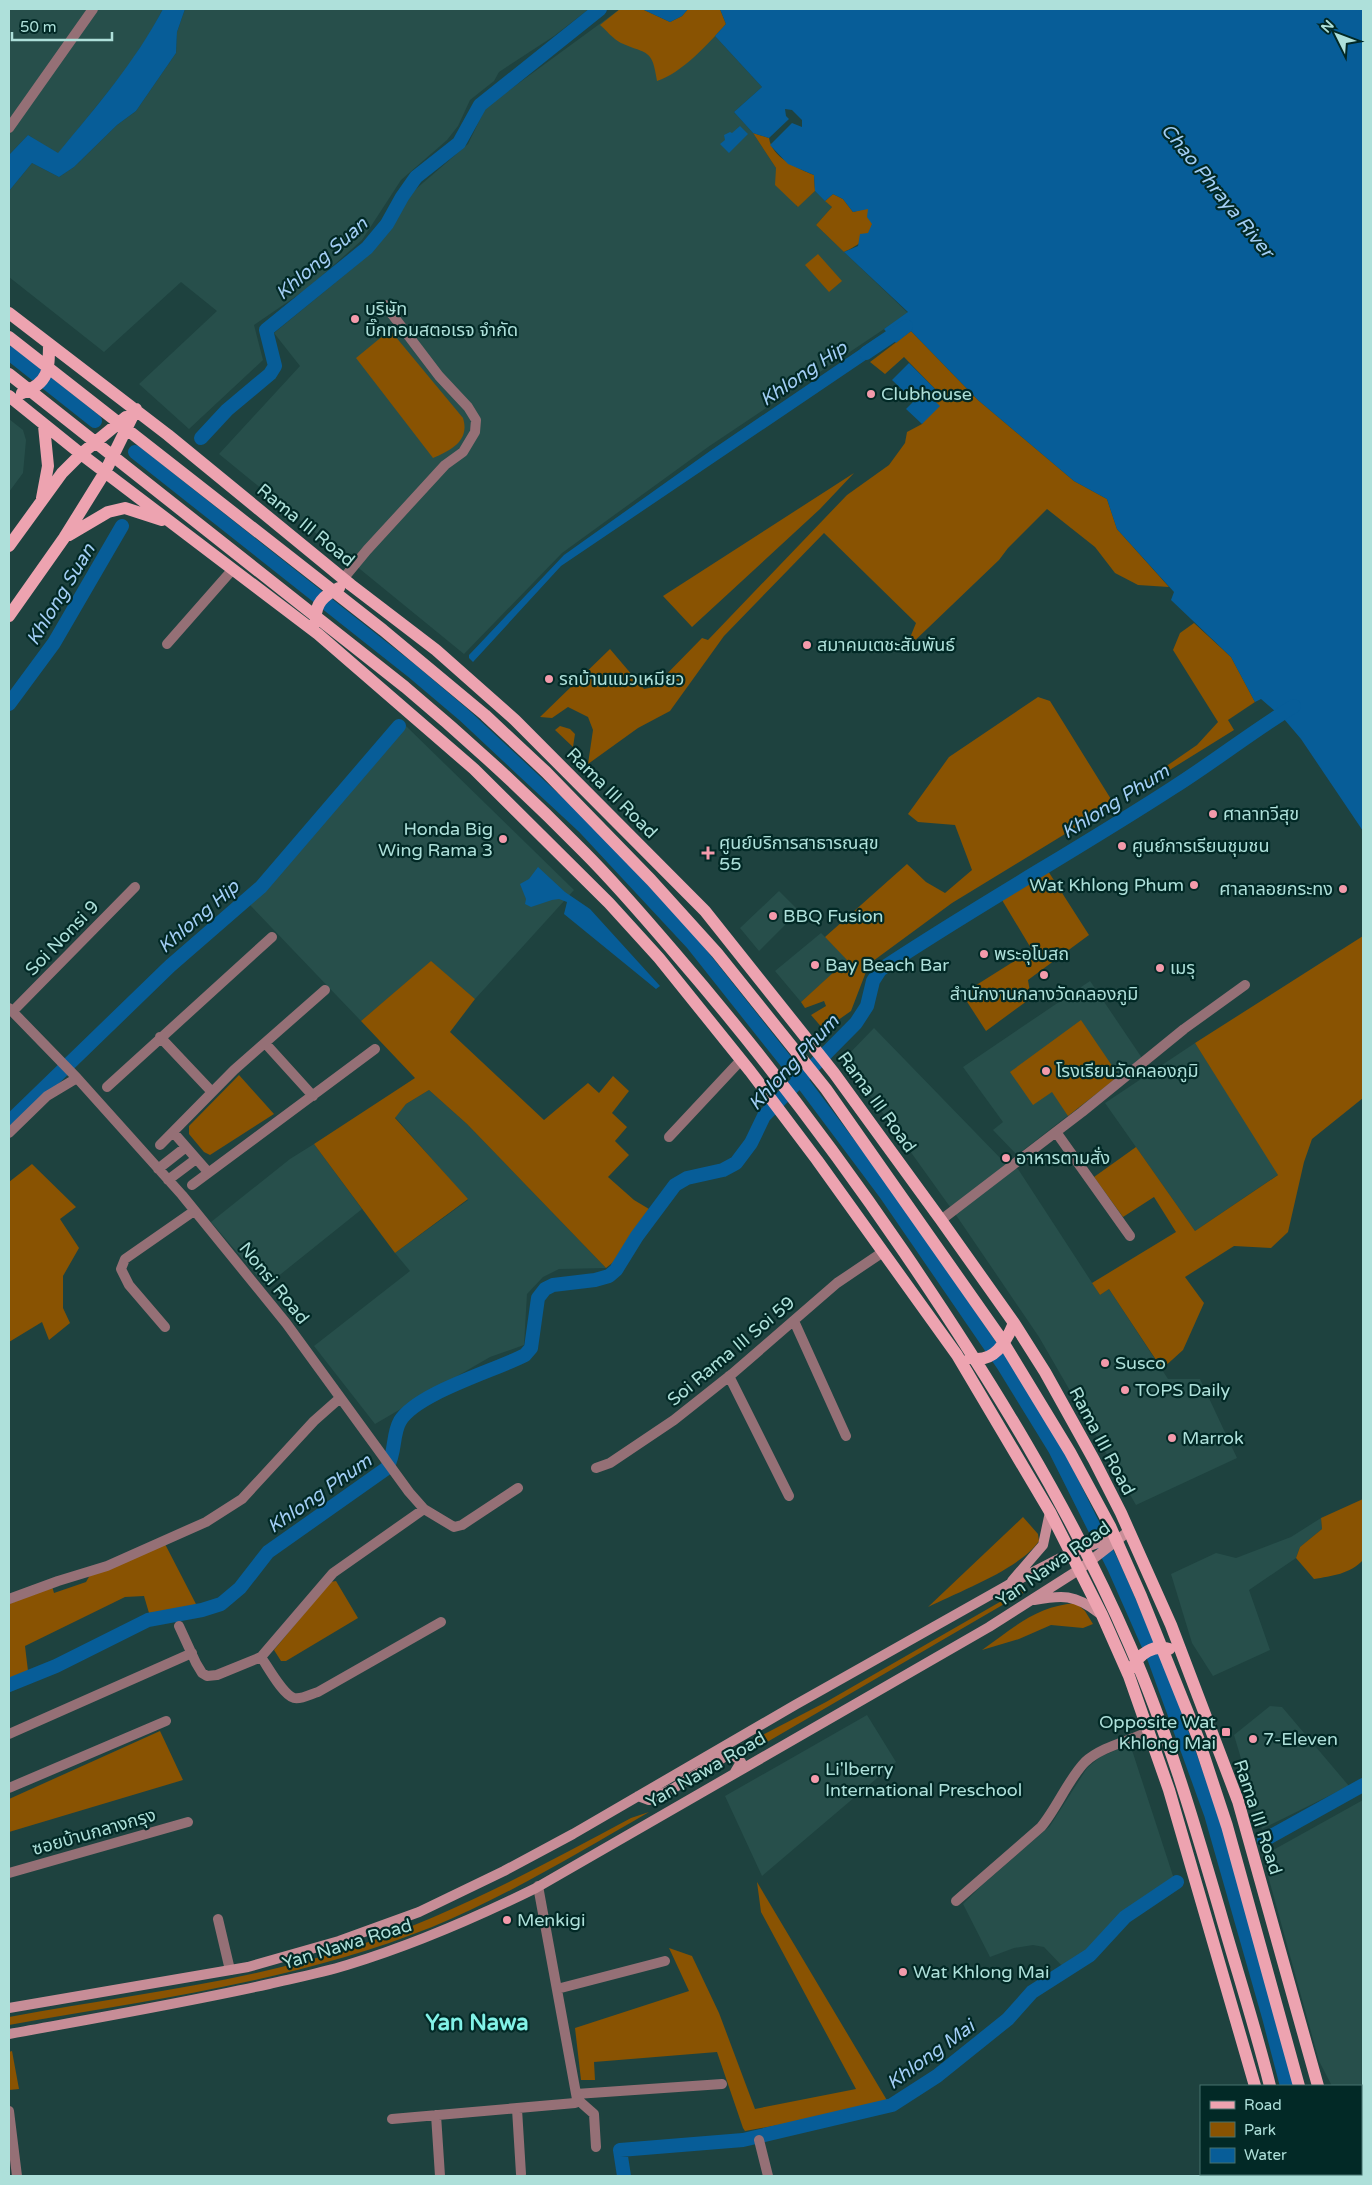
<svg xmlns="http://www.w3.org/2000/svg" width="1372" height="2185" font-family="'Varela Round','Noto Sans Thai',sans-serif">
	<style>
		.built { fill: #274f4b }
		.green { fill: #895302 }
		.water { fill: #075d98 }
		.lines { fill: none; stroke-linecap: round; stroke-linejoin: round }
		.canal { stroke: #075d98; stroke-width: 14 }
		.street { stroke: #957076; stroke-width: 10 }
		.secondary { stroke: #c78d97; stroke-width: 10 }
		.primary { stroke: #eda3b0; stroke-width: 12 }
		.poi-dot { fill: #f39aab; stroke: #022926; stroke-width: 2 }
		.labels { text-anchor: middle; stroke-width: 4.5; stroke-linejoin: round; paint-order: stroke }
		.poi-label { font-size: 18px; fill: #aee0da; stroke: #022926; text-anchor: start }
		.street-label { font-size: 18px; fill: #aee0da; stroke: #022926 }
		.water-label { font-size: 19px; font-style: italic; fill: #a3cef5; stroke: #022926 }
		.district-label { font-size: 22px; font-weight: bold; fill: #82f2e7; stroke: #022926 }
	</style>
	<rect width="100%" height="100%" fill="#1e423f"/>
	<path class="built" d="M 9,9 L 163,9 L 150,33 L 124,72 L 58,154 L 28,135 L 9,155 Z
		M 185,9 L 589,9 L 554,36 L 499,72 L 494,81 L 470,100 L 458,126 L 447,140 L 401,180 L 362,240 L 308,288 L 254,325 L 263,360 L 189,429 L 139,384 L 217,311 L 181,282 L 104,352 L 9,277 L 9,191 L 32,163 L 59,177 L 74,167 L 117,125 L 136,111 L 176,53 L 177,32 Z
		M 620,9 L 686,60 L 715,36 L 762,87 L 734,112 L 753,133 L 776,168 L 797,207 L 815,191 L 832,207 L 816,225 L 908,313 L 708,447 L 562,553 L 464,654 L 219,454 L 300,366 L 274,333 L 359,263 L 388,232 L 409,195 L 468,144 L 486,107 Z
		M 9,419 L 23,430 L 26,440 L 23,473 L 9,492 Z
		M 406,726 L 574,890 L 475,999 L 431,962 L 361,1021 L 250,905 Z
		M 779,891 L 799,911 L 759,951 L 740,928 Z
		M 821,933 L 848,960 L 801,1002 L 775,971 Z
		M 1090,981 L 1142,1058 L 1017,1155 L 993,1130 L 1003,1122 L 963,1067 Z
		M 874,1028 L 1006,1164 L 1018,1169 L 1100,1295 L 1109,1289 L 1168,1379 L 1200,1379 L 1237,1458 L 1136,1505 L 1039,1337 L 958,1218 L 844,1059 Z
		M 1195,1043 L 1279,1174 L 1195,1231 L 1105,1103 Z
		M 429,1090 L 467,1124 L 606,1268 L 559,1269 L 543,1277 L 527,1294 L 524,1345 L 490,1357 L 375,1424 L 314,1346 L 410,1271 L 395,1253 L 468,1200 L 395,1117 L 406,1104 Z
		M 314,1144 L 362,1209 L 266,1286 L 211,1222 L 290,1159 Z
		M 1321,1518 L 1322,1529 L 1300,1547 L 1296,1558 L 1249,1590 L 1270,1650 L 1213,1676 L 1192,1643 L 1171,1574 L 1216,1553 L 1236,1558 L 1291,1537 Z
		M 1270,1706 L 1282,1707 L 1349,1786 L 1262,1829 L 1234,1735 Z
		M 867,1715 L 896,1762 L 762,1876 L 725,1796 Z
		M 1130,1744 L 1174,1879 L 1119,1918 L 1108,1934 L 1094,1948 L 1064,1968 L 1044,1947 L 1033,1945 L 1014,1948 L 990,1957 L 963,1904 L 981,1886 L 1050,1826 L 1087,1768 L 1100,1757 Z
		M 1363,1800 L 1363,2176 L 1357,2176 L 1357,2174 L 1361,2174 L 1361,2086 L 1332,2086 L 1319,2061 L 1262,1854 L 1275,1849 Z"/>
	<path class="green" d="M 620,9 L 642,9 L 670,22 L 682,16 L 688,9 L 720,9 L 726,24 C 709,43 682,73 657,81 C 652,48 648,55 621,43 C 613,39 606,30 600,25 Z
		M 753,133 L 769,138 C 772,158 797,168 814,175 L 815,191 L 798,207 L 775,185 L 776,168 Z
		M 833,194 L 843,199 L 853,212 L 868,208 C 869,213 872,220 872,224 C 871,238 855,247 844,252 L 816,225 L 832,207 L 825,201 Z
		M 818,254 L 842,281 L 829,292 L 805,265 Z
		M 390,330 L 463,418 C 470,440 452,450 433,458 L 356,358 Z
		M 911,331 L 978,400 L 1074,481 L 1107,499 L 1117,529 L 1169,587 L 1138,585 L 1115,573 L 1095,547 L 1047,509 L 1008,548 L 999,560 L 905,650 L 916,623 L 824,533 L 724,636 L 670,711 L 638,728 L 588,764 L 593,730 L 588,717 L 568,707 L 552,718 L 540,717 L 610,649 L 644,689 L 654,687 L 702,638 L 708,640 L 847,495 L 889,465 L 905,443 L 907,432 L 922,424 L 934,400 L 940,394 L 904,357 L 885,374 L 870,362 Z
		M 854,473 L 820,509 L 692,627 L 663,596 Z
		M 1194,623 L 1231,657 L 1255,702 L 1228,720 L 1234,730 L 1126,797 L 1136,787 L 1197,745 L 1218,722 L 1173,650 L 1180,633 Z
		M 1038,697 L 1050,701 L 1114,804 L 952,903 L 869,964 L 851,1011 L 824,1030 L 811,1015 L 826,1006 L 824,1001 L 805,1008 L 801,1002 L 847,960 L 825,937 L 907,864 L 926,882 L 945,893 L 972,870 L 955,825 L 918,822 L 908,814 L 949,757 Z
		M 560,726 L 570,729 L 575,734 L 573,747 L 555,730 Z
		M 1048,871 L 1089,935 L 1028,980 L 1031,998 L 986,1031 L 962,994 L 1032,950 L 1002,900 Z
		M 1363,936 L 1363,1098 L 1312,1139 L 1304,1162 L 1288,1232 L 1271,1248 L 1234,1246 L 1185,1277 L 1204,1303 L 1183,1350 L 1162,1369 L 1109,1289 L 1100,1295 L 1092,1283 L 1176,1232 L 1154,1197 L 1123,1217 L 1094,1177 L 1136,1147 L 1195,1231 L 1278,1175 L 1195,1043 Z
		M 431,961 L 475,999 L 450,1032 L 544,1120 L 588,1083 L 599,1093 L 613,1076 L 629,1091 L 612,1113 L 627,1127 L 615,1141 L 629,1155 L 608,1177 L 634,1200 L 649,1209 L 616,1260 L 606,1268 L 467,1124 L 429,1090 L 406,1104 L 395,1118 L 468,1199 L 395,1253 L 314,1144 L 415,1078 L 361,1021 Z
		M 1081,1020 L 1119,1076 L 1068,1116 L 1052,1092 L 1033,1105 L 1010,1072 Z
		M 239,1075 L 274,1114 L 210,1155 L 204,1152 L 189,1134 L 189,1126 Z
		M 32,1164 L 76,1207 L 60,1219 L 79,1248 L 63,1276 L 63,1308 L 70,1323 L 49,1340 L 42,1322 L 9,1342 L 9,1182 Z
		M 1363,1499 L 1363,1560 C 1350,1574 1332,1576 1314,1579 L 1296,1558 L 1300,1547 L 1322,1529 L 1321,1518 Z
		M 1023,1517 L 1038,1534 L 1039,1541 C 1020,1569 960,1591 928,1607 Z
		M 165,1544 L 197,1606 L 149,1613 L 144,1596 L 125,1597 L 25,1646 L 28,1671 L 9,1679 L 9,1604 L 52,1586 L 54,1593 L 86,1582 L 90,1575 Z
		M 336,1581 L 358,1618 L 286,1661 L 281,1661 L 274,1650 L 330,1582 Z
		M 1024,1588 L 1025,1592 L 750,1752 L 745,1751 L 743,1745 L 826,1702 Z
		M 1076,1603 L 1085,1611 L 1093,1624 L 1083,1628 L 1051,1625 L 1019,1639 L 982,1650 C 1013,1628 1036,1606 1076,1603 Z
		M 160,1731 L 183,1780 L 9,1832 L 9,1799 Z
		M 649,1812 C 578,1853 507,1896 432,1927 C 297,1981 151,2000 9,2025 L 9,2017 C 121,1996 241,1983 350,1948 C 449,1917 539,1867 631,1818 Z
		M 757,1882 L 888,2102 L 873,2108 L 745,2131 L 743,2128 L 717,2052 L 594,2062 L 595,2080 L 581,2080 L 575,2028 L 689,1991 L 669,1948 L 692,1956 L 719,2013 L 755,2109 L 856,2089 L 761,1912 Z
		M 12,2051 L 19,2089 L 9,2090 L 9,2052 Z"/>
	<path class="water" d="M 163,9 L 185,9 L 177,32 L 176,53 L 136,111 L 117,125 L 74,167 L 59,177 L 32,163 L 9,191 L 9,155 L 28,135 L 58,153 C 96,107 135,62 163,9 Z
		M 642,9 L 688,9 L 682,16 L 670,22 Z
		M 720,9 L 1363,9 L 1363,831 L 1301,739 L 1284,719 L 1261,699 L 1255,702 L 1231,657 L 1171,600 L 1174,592 L 1117,529 L 1107,499 L 1074,481 L 978,400 L 911,331 L 896,343 L 884,329 L 908,312 L 844,252 L 858,246 L 860,234 L 868,233 L 872,224 L 867,217 L 868,209 L 853,212 L 843,199 L 833,194 L 825,201 L 815,191 L 814,175 L 788,164 L 770,145 L 792,123 L 802,127 L 802,120 L 792,110 L 785,109 L 786,116 L 789,119 L 769,138 L 753,133 L 734,112 L 762,87 L 715,36 L 726,24 Z
		M 740,126 L 748,134 L 729,153 L 720,144 L 725,140 L 724,135 L 730,132 L 732,133 Z
		M 878,337 L 885,347 L 561,566 L 473,662 L 469,658 L 469,655 L 564,555 L 710,451 Z
		M 909,363 L 940,394 L 934,400 L 940,406 L 922,424 L 906,409 L 914,401 L 892,380 Z
		M 538,867 L 565,892 L 590,909 L 660,986 L 656,989 L 564,914 L 567,902 L 559,899 L 552,900 L 531,907 L 525,904 L 526,899 L 520,884 L 529,879 Z"/>
	<g class="lines">
		<path class="canal" d="M 9,353 L 95,421
			M 866,353 L 906,326
			M 201,438 L 227,410 L 270,374 L 275,366 L 266,330 L 367,248 L 387,224 L 402,197 L 416,177 L 459,143 L 480,105 L 600,9
			M 135,452 L 412,671 L 464,715 L 585,828 L 692,943 L 800,1079 L 886,1194 L 1004,1366 L 1055,1449 L 1114,1567 L 1155,1660 L 1211,1814 L 1269,2017 L 1287,2086
			M 9,704 L 54,643 L 122,526
			M 9,1122 L 170,966 L 261,887 L 399,726
			M 9,1685 L 56,1666 L 148,1620 L 202,1610 L 221,1604 L 240,1588 L 268,1552 L 387,1468 C 396,1452 392,1435 400,1421 C 417,1393 494,1371 525,1355 L 531,1348 L 538,1298 L 545,1289 L 553,1285 L 595,1280 L 609,1276 L 616,1270 L 637,1236 L 675,1185 L 687,1178 L 723,1170 L 736,1163 L 751,1143 L 764,1116 L 856,1023 L 867,1006 L 873,981 L 880,970 C 976,906 1077,850 1174,787 C 1215,761 1253,731 1294,706
			M 1264,1840 L 1363,1785
			M 1309,2174 L 1310,2176
			M 624,2176 L 620,2150 L 743,2140 L 892,2105 L 937,2076 L 1008,2019 L 1032,1992 L 1090,1955 L 1125,1917 L 1177,1882"/>
		<path class="street" d="M 9,128 L 93,9
			M 343,579 L 367,550 L 445,465 L 463,452 L 475,432 L 476,420 L 468,407 L 439,376 L 385,305
			M 167,644 L 233,569
			M 9,1008 L 77,1078 L 182,1195 L 286,1323 L 409,1492 L 424,1509 L 454,1527 L 462,1525 L 518,1488
			M 13,1011 L 135,887
			M 160,1037 L 212,1092
			M 265,1043 L 313,1096
			M 107,1087 L 272,937
			M 173,1132 L 208,1172
			M 1056,1132 L 1130,1236
			M 9,1133 L 47,1096 L 77,1078
			M 669,1137 L 741,1060
			M 160,1145 L 234,1070 L 325,990
			M 158,1169 L 186,1147
			M 168,1180 L 196,1159
			M 192,1185 L 375,1049
			M 941,1220 L 1082,1112 L 1184,1029 L 1245,985
			M 794,1321 L 846,1436
			M 165,1327 L 129,1285 L 121,1269 L 125,1259 L 194,1211
			M 729,1376 L 789,1496
			M 596,1468 L 610,1463 L 674,1420 L 732,1374 L 837,1283 L 883,1252
			M 9,1599 L 58,1581 L 107,1566 L 206,1522 L 242,1499 L 314,1421 L 340,1398
			M 179,1626 L 196,1663 L 202,1673 L 207,1676 L 217,1675 L 261,1657 L 333,1573 L 424,1509
			M 261,1657 C 268,1667 283,1695 294,1698 C 301,1700 311,1694 318,1692 L 441,1622
			M 9,1734 L 192,1653
			M 9,1788 L 166,1721
			M 9,1873 L 188,1822
			M 956,1901 L 1041,1827 C 1057,1808 1069,1778 1085,1762 C 1101,1747 1129,1741 1148,1732
			M 218,1919 L 230,1970
			M 557,1989 L 665,1961
			M 576,2094 L 722,2084
			M 577,2099 L 594,2114 L 596,2147
			M 517,2109 L 521,2174
			M 9,2111 L 17,2176
			M 436,2115 L 440,2176
			M 392,2119 L 575,2103 L 577,2099 L 538,1886
			M 759,2140 L 768,2176"/>
		<path class="secondary" d="M 1012,1581 L 1043,1545 L 1050,1512
			M 1034,1600 C 1062,1595 1075,1594 1099,1613
			M 638,1796 L 649,1800 L 674,1788 L 726,1756 C 733,1755 736,1756 741,1762 L 735,1772
			M 9,2008 L 248,1967 L 339,1941 L 419,1912 L 504,1871 L 573,1834 L 795,1705 L 1008,1585 L 1072,1552 L 1115,1537
			M 9,2034 C 96,2018 183,2003 269,1984 C 295,1978 321,1973 347,1965 C 413,1945 475,1918 536,1888 L 989,1627 L 1080,1569 L 1129,1531"/>
		<path class="primary" d="M 9,313 L 168,435 L 351,585 L 436,650 L 515,720 L 705,911 L 834,1073 L 941,1220 L 1014,1323 L 1045,1372 L 1094,1460 L 1121,1513 L 1171,1625 L 1238,1801 L 1318,2086
			M 9,337 L 383,630 L 485,715 L 546,772 L 651,880 L 717,953 L 826,1089 L 1000,1337 L 1070,1452 L 1110,1526 L 1141,1596 L 1198,1738 L 1227,1826 L 1299,2086
			M 9,374 L 405,687 C 467,739 527,794 584,852 C 616,884 645,918 674,952 C 757,1048 833,1148 904,1252 C 989,1377 1070,1507 1130,1646 C 1167,1731 1193,1819 1219,1908 C 1236,1968 1255,2026 1270,2086
			M 22,393 C 49,383 49,370 49,344
			M 9,396 L 81,454 L 318,634 L 474,769 L 609,903 L 659,958 L 750,1071 L 817,1160 L 957,1355 L 1050,1512 L 1102,1615 L 1129,1676 L 1169,1790 L 1255,2086
			M 42,498 L 48,466 L 44,426
			M 69,535 L 108,512 L 125,508 L 162,520
			M 9,546 L 62,473 L 81,454 L 126,417
			M 9,616 L 64,538 L 105,472 L 136,409
			M 316,622 C 314,604 324,595 339,588
			M 970,1358 C 994,1364 1006,1342 1014,1323
			M 1133,1667 C 1139,1654 1154,1644 1169,1649
			M 1280,2174 L 1281,2176
			M 1290,2174 L 1291,2176
			M 1328,2174 L 1329,2176"/>
	</g>
	<g class="poi-dot">
		<circle cx="355" cy="319" r="5"/>
		<circle cx="871" cy="394" r="5"/>
		<circle cx="807" cy="645" r="5"/>
		<circle cx="549" cy="679" r="5"/>
		<circle cx="1213" cy="814" r="5"/>
		<circle cx="503" cy="839" r="5"/>
		<circle cx="1122" cy="846" r="5"/>
		<path d="M705.5 845.5h5v5h5v5h-5v5h-5v-5h-5v-5h5z"/>
		<circle cx="1194" cy="885" r="5"/>
		<circle cx="1343" cy="889" r="5"/>
		<circle cx="773" cy="916" r="5"/>
		<circle cx="984" cy="954" r="5"/>
		<circle cx="815" cy="965" r="5"/>
		<circle cx="1160" cy="968" r="5"/>
		<circle cx="1044" cy="975" r="5"/>
		<circle cx="1046" cy="1071" r="5"/>
		<circle cx="1006" cy="1158" r="5"/>
		<circle cx="1105" cy="1363" r="5"/>
		<circle cx="1125" cy="1390" r="5"/>
		<circle cx="1172" cy="1438" r="5"/>
		<rect x="1221" y="1727" width="10" height="10" rx="2.5"/>
		<circle cx="1253" cy="1739" r="5"/>
		<circle cx="815" cy="1779" r="5"/>
		<circle cx="507" cy="1920" r="5"/>
		<circle cx="903" cy="1972" r="5"/>
	</g>
	<g class="labels">
		<g class="poi-label">
			<text x="365" y="315">บริษัท<tspan x="365" dy="21">บิ๊กทอมสตอเรจ จำกัด</tspan></text>
			<text x="881" y="400">Clubhouse</text>
			<text x="817" y="651">สมาคมเตชะสัมพันธ์</text>
			<text x="559" y="685">รถบ้านแมวเหมียว</text>
			<text x="1223" y="820">ศาลาทวีสุข</text>
			<text x="493" y="835" text-anchor="end">Honda Big<tspan x="493" dy="21">Wing Rama 3</tspan></text>
			<text x="719" y="849">ศูนย์บริการสาธารณสุข<tspan x="719" dy="21">55</tspan></text>
			<text x="1132" y="852">ศูนย์การเรียนชุมชน</text>
			<text x="1184" y="891" text-anchor="end">Wat Khlong Phum</text>
			<text x="1333" y="895" text-anchor="end">ศาลาลอยกระทง</text>
			<text x="783" y="922">BBQ Fusion</text>
			<text x="994" y="960">พระอุโบสถ</text>
			<text x="825" y="971">Bay Beach Bar</text>
			<text x="1170" y="974">เมรุ</text>
			<text x="1044" y="1000" text-anchor="middle">สำนักงานกลางวัดคลองภูมิ</text>
			<text x="1056" y="1077">โรงเรียนวัดคลองภูมิ</text>
			<text x="1016" y="1164">อาหารตามสั่ง</text>
			<text x="1115" y="1369">Susco</text>
			<text x="1135" y="1396">TOPS Daily</text>
			<text x="1182" y="1444">Marrok</text>
			<text x="1216" y="1728" text-anchor="end">Opposite Wat<tspan x="1216" dy="21">Khlong Mai</tspan></text>
			<text x="1263" y="1745">7-Eleven</text>
			<text x="825" y="1775">Li'lberry<tspan x="825" dy="21">International Preschool</tspan></text>
			<text x="517" y="1926">Menkigi</text>
			<text x="913" y="1978">Wat Khlong Mai</text>
		</g>
		<g class="street-label">
			<text transform="translate(306 525) rotate(39)" y="6">Rama III Road</text>
			<text transform="translate(612 793) rotate(45)" y="6">Rama III Road</text>
			<text transform="translate(62 938) rotate(-46)" y="6">Soi Nonsi 9</text>
			<text transform="translate(877 1102) rotate(54)" y="6">Rama III Road</text>
			<text transform="translate(274 1283) rotate(51)" y="6">Nonsi Road</text>
			<text transform="translate(731 1351) rotate(-40)" y="6">Soi Rama III Soi 59</text>
			<text transform="translate(1102 1441) rotate(62)" y="6">Rama III Road</text>
			<text transform="translate(1053 1564) rotate(-35)" y="6">Yan Nawa Road</text>
			<text transform="translate(706 1770) rotate(-30)" y="6">Yan Nawa Road</text>
			<text transform="translate(1258 1817) rotate(72)" y="6">Rama III Road</text>
			<text transform="translate(94 1832) rotate(-16)" y="6">ซอยบ้านกลางกรุง</text>
			<text transform="translate(347 1944) rotate(-17)" y="6">Yan Nawa Road</text>
		</g>
		<g class="water-label">
			<text transform="translate(1218 190) rotate(51)" y="7">Chao Phraya River</text>
			<text transform="translate(321 258) rotate(-41)" y="7">Khlong Suan</text>
			<text transform="translate(803 373) rotate(-34)" y="7">Khlong Hip</text>
			<text transform="translate(60 594) rotate(-59)" y="7">Khlong Suan</text>
			<text transform="translate(1115 801) rotate(-32)" y="7">Khlong Phum</text>
			<text transform="translate(198 916) rotate(-41)" y="7">Khlong Hip</text>
			<text transform="translate(793 1062) rotate(-47)" y="7">Khlong Phum</text>
			<text transform="translate(319 1493) rotate(-35)" y="7">Khlong Phum</text>
			<text transform="translate(930 2054) rotate(-36)" y="7">Khlong Mai</text>
		</g>
		<g class="district-label">
			<text x="477" y="2030">Yan Nawa</text>
		</g>
	</g>
	<rect width="1372" height="2185" fill="none" stroke="#aee0da" stroke-width="20"/>
	<rect x="1200" y="2085" width="162" height="90" fill="#022926" stroke="#47726e"/>
	<rect x="1210" y="2101" width="25" height="8" fill="#eda3b0" stroke="#47726e"/>
	<text x="1244" y="2110" font-size="15" fill="#aee0da">Road</text>
	<rect x="1210" y="2122" width="25" height="15" fill="#895302" stroke="#47726e"/>
	<text x="1244" y="2135" font-size="15" fill="#aee0da">Park</text>
	<rect x="1210" y="2148" width="25" height="15" fill="#075d98" stroke="#47726e"/>
	<text x="1244" y="2160" font-size="15" fill="#aee0da">Water</text>
	<g transform="translate(1337 35) rotate(312)" stroke="#022926" stroke-width="4" paint-order="stroke">
	<path d="M0-4L9 19L0 12L-9 19Z" fill="#aee0da"/>
	<text y="-8" font-size="14" font-weight="bold" text-anchor="middle" fill="#aee0da">N</text>
	</g>
	<path d="M12 32v8h100v-8" fill="none" stroke="#aee0da" stroke-width="2.5"/>
	<text x="20" y="32" font-size="15" fill="#aee0da" stroke="#022926" stroke-width="4" paint-order="stroke">50 m</text>
</svg>
